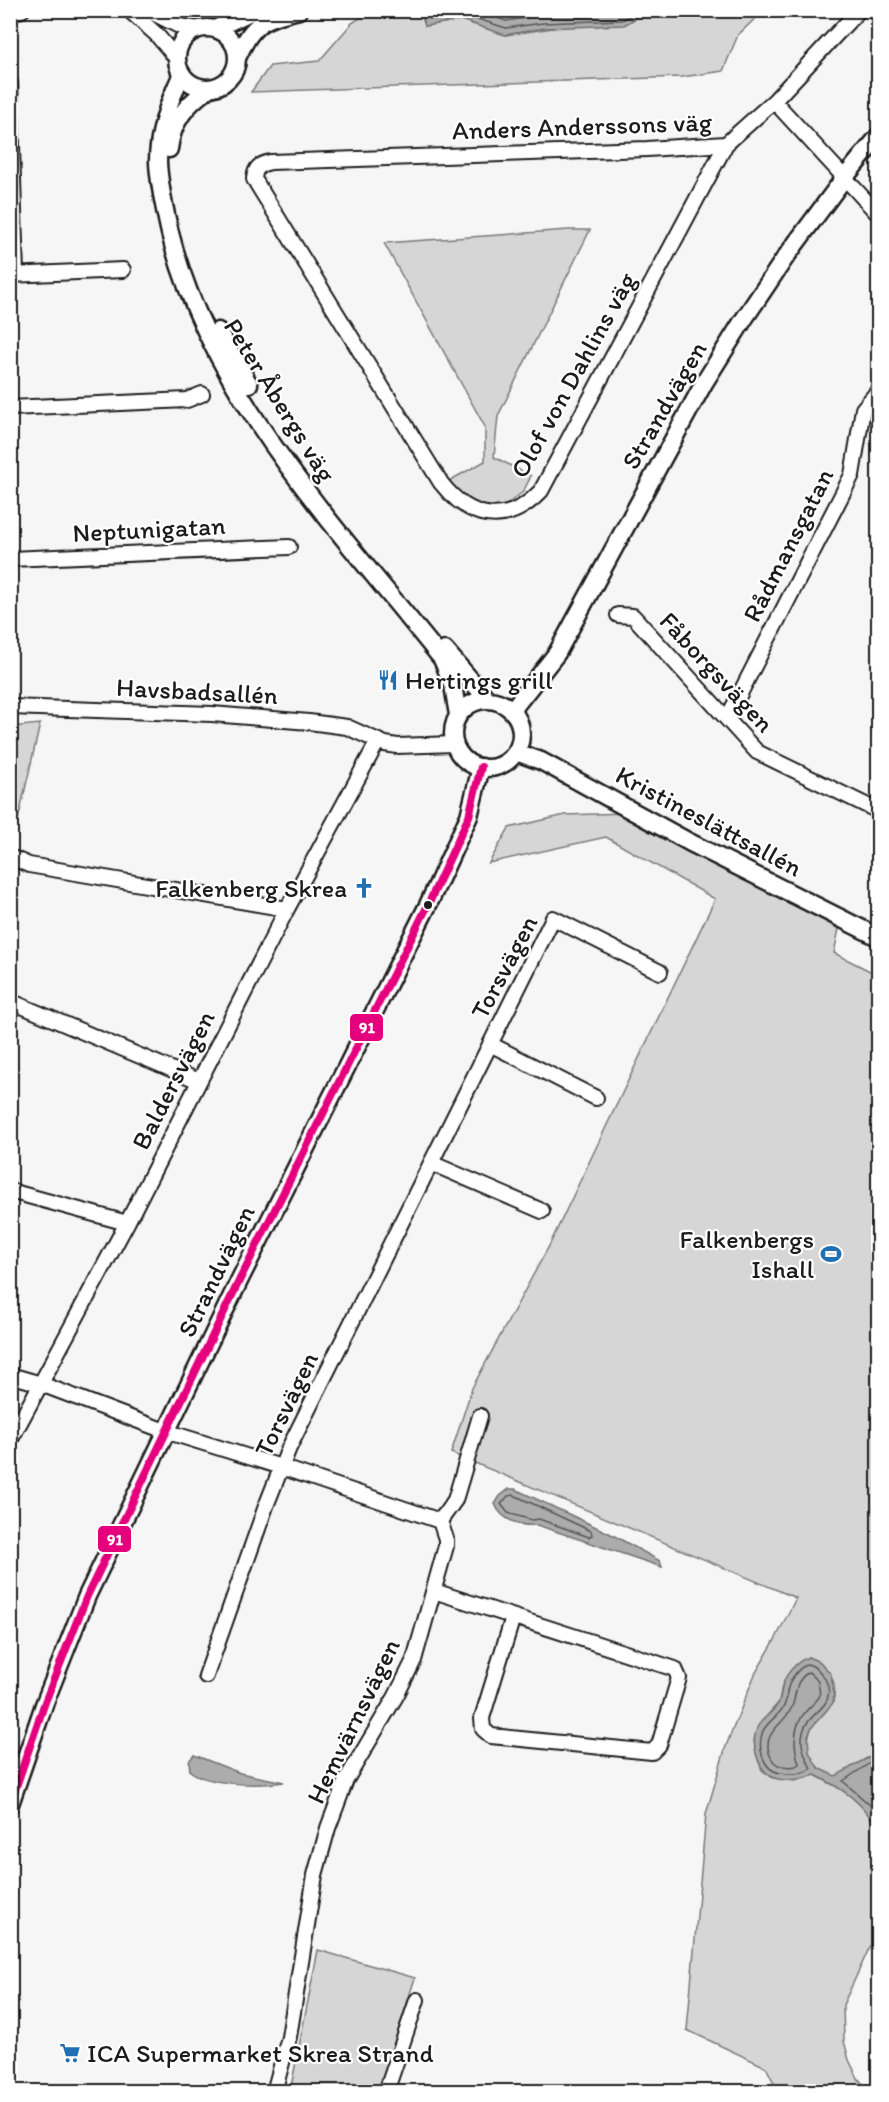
<svg xmlns="http://www.w3.org/2000/svg" width="889" height="2102" font-family="Itim,sans-serif">
	<style>
		.green { fill: #d6d6d6; stroke: #797979; stroke-width: 1.5 }
		.water { fill: #acacac; stroke: #727272; stroke-width: 1.5 }
		.lines { fill: none; stroke-linecap: round; stroke-linejoin: round }
		.shore { stroke: #565656; stroke-width: 1.5 }
		.minor-casing { stroke: #1c1c1c; stroke-width: 18 }
		.tertiary-casing { stroke: #1c1c1c; stroke-width: 21 }
		.minor { stroke: #fff; stroke-width: 14 }
		.tertiary { stroke: #fff; stroke-width: 16 }
		.bus-1-casing { stroke: #fff; stroke-width: 12 }
		.bus-1 { stroke: #e5007d; stroke-width: 8 }
		.bus-dot { fill: #1c1c1c; stroke: #fff; stroke-width: 2 }
		.labels { text-anchor: middle; stroke-width: 4.5; stroke-linejoin: round; paint-order: stroke }
		.street-label { font-size: 26px; fill: #1c1c1c; stroke: #fff }
		.poi-label { font-size: 26px; fill: #1c1c1c; stroke: #fff; text-anchor: start }
		.line-badge { stroke: #fff; stroke-width: 2 }
		.badge-label { font-size: 16px; text-anchor: middle; font-weight: bold; fill: #fff }
	</style>
	<rect width="100%" height="100%" fill="#f6f6f6"/>
	<filter id="ink" filterUnits="userSpaceOnUse"><feTurbulence type="fractalNoise" baseFrequency=".0167" numOctaves="2"/><feDisplacementMap in="SourceGraphic" scale="12" xChannelSelector="R" yChannelSelector="G"/><feConvolveMatrix kernelMatrix="1 2 1 2 8 2 1 2 1" color-interpolation-filters="sRGB"/></filter>
	<g filter="url(#ink)">
		<path class="green" d="M 371,11 L 423,11 L 421,14 L 426,26 L 461,20 L 505,35 L 643,15 L 649,11 L 763,11 L 738,35 L 723,71 L 682,77 L 251,92 L 270,66 L 319,61 L 352,23 Z
			M 569,230 L 590,230 L 498,416 L 494,457 L 531,476 L 523,492 L 503,507 C 475,506 466,504 447,482 L 485,461 L 485,427 L 384,243 Z
			M 40,724 L 13,842 L 10,840 L 11,727 Z
			M 626,813 L 839,929 L 834,953 L 878,975 L 878,1755 L 867,1758 L 835,1777 C 830,1774 823,1772 819,1768 C 807,1758 805,1738 813,1725 C 816,1720 821,1717 825,1712 C 844,1690 832,1666 808,1657 L 782,1685 L 779,1702 L 758,1726 L 754,1740 L 755,1750 L 762,1770 L 773,1778 L 795,1781 L 815,1775 L 848,1793 L 868,1812 L 878,1830 L 878,1929 L 843,2005 L 844,2041 L 849,2060 L 858,2078 L 868,2091 L 778,2091 L 766,2067 L 687,2030 L 706,1814 L 726,1746 L 755,1674 L 775,1640 L 796,1598 L 451,1453 L 472,1388 L 550,1244 L 715,899 L 606,837 L 489,863 L 509,828 L 565,815 Z
			M 318,1950 L 415,1978 L 379,2091 L 293,2091 L 291,2087 Z"/>
		<path class="water" d="M 423,10 L 649,10 L 649,11 L 624,25 L 544,28 L 505,35 L 461,20 L 425,26 L 421,14 Z
			M 509,1489 L 515,1489 L 609,1533 L 660,1561 L 662,1567 L 537,1525 C 521,1527 501,1520 495,1504 L 500,1496 Z
			M 808,1657 L 820,1662 L 831,1674 L 834,1696 L 833,1703 L 812,1727 L 808,1735 L 809,1752 L 818,1768 L 835,1776 C 849,1770 864,1757 878,1755 L 878,1831 C 865,1803 842,1788 815,1775 C 789,1783 763,1785 756,1753 C 754,1745 754,1734 758,1726 C 763,1717 775,1712 779,1702 C 781,1697 781,1692 782,1688 C 784,1675 796,1662 808,1657 Z
			M 194,1755 L 240,1773 L 284,1782 C 261,1786 209,1786 190,1771 L 189,1761 Z"/>
		<g class="lines">
			<path class="shore" d="M 427,10 L 430,19 L 462,14 L 506,28 L 543,23 L 622,20 L 640,10
				M 475,10 L 506,21 L 543,15 L 623,10
				M 514,1495 L 591,1531 L 592,1535 L 589,1537 L 539,1519 L 532,1520 L 508,1513 L 501,1504 L 508,1496 Z
				M 808,1664 C 822,1669 834,1687 826,1702 C 819,1713 807,1718 803,1732 C 799,1747 806,1756 811,1769 C 801,1775 791,1775 780,1773 C 762,1770 757,1746 763,1731 C 767,1722 779,1716 784,1706 C 787,1701 786,1694 788,1688 C 790,1679 799,1667 808,1664 Z
				M 809,1672 L 818,1681 L 820,1695 C 817,1702 812,1704 807,1710 C 792,1726 793,1745 799,1764 C 794,1768 788,1767 781,1766 C 774,1764 772,1760 769,1753 C 763,1732 783,1725 791,1709 C 798,1695 792,1682 809,1672 Z
				M 878,1761 L 870,1763 L 843,1781 L 872,1807 L 878,1818"/>
			<g class="minor-casing">
				<path id="minor" d="M 129,10 L 156,34 L 177,59
					M 147,10 L 179,26 L 199,29
					M 10,12 L 22,10
					M 10,82 L 16,275
					M 774,101 L 878,214
					M 726,144 L 541,491 C 507,527 470,520 441,483 L 254,179 C 255,168 259,164 271,162 L 647,149 L 726,144 L 774,101 L 859,10
					M 10,275 L 123,270
					M 10,408 L 187,400 L 202,394
					M 10,559 L 289,547
					M 618,615 L 633,616 L 757,752 L 878,811
					M 10,707 L 212,714 L 309,722 L 347,727 L 385,744 L 397,746 L 454,744
					M 727,719 L 852,475 L 863,409 L 878,391
					M 10,857 L 29,865 L 287,909
					M 10,1001 L 199,1081
					M 490,1044 L 596,1098
					M 431,1163 L 542,1211
					M 10,1191 L 127,1223
					M 10,1375 L 41,1384 L 165,1431 L 281,1467 L 440,1521
					M 10,1441 L 127,1223 L 287,909 L 378,741
					M 434,1591 L 675,1669 L 679,1678 L 659,1745 L 652,1752 L 491,1736 L 483,1729 L 482,1718 L 513,1617
					M 206,1676 L 266,1506 L 289,1448 L 553,918 L 660,972
					M 274,2092 L 289,2037 L 315,1875 L 328,1828 L 346,1780 L 396,1696 L 414,1660 L 446,1546 L 446,1539 L 440,1521 L 455,1500 L 480,1416
					M 386,2092 L 417,2000"/>
			</g>
			<g class="tertiary-casing">
				<path id="tertiary" d="M177 58a30 30 0 1 1 60 0a30 30 0 1 1-60 0Z
					M 215,29 L 254,10
					M 237,58 C 253,22 262,19 299,10
					M 182,74 C 169,101 158,132 158,162 C 159,186 165,210 170,233 C 211,397 340,531 442,659 L 453,685 L 458,715
					M 169,149 C 172,121 187,104 208,89
					M 218,331 L 249,384
					M 445,650 L 488,700
					M453 734a34 34 0 1 1 68 0a34 34 0 1 1-68 0Z
					M 512,710 L 557,653 L 704,383 L 744,319 L 785,258 L 845,177 L 878,137
					M 516,752 L 541,761 L 689,842 L 878,937
					M 10,1804 L 45,1702 L 87,1596 L 240,1279 L 428,905 L 469,816 L 481,767"/>
			</g>
			<use href="#minor" class="minor"/>
			<use href="#tertiary" class="tertiary"/>
			<g class="bus-1-casing">
				<path id="bus-1" d="M 10,1804 L 45,1702 L 87,1596 L 240,1279 L 428,905 L 469,816 L 481,767"/>
			</g>
			<use href="#bus-1" class="bus-1"/>
		</g>
	</g>
	<defs>
		<g id="restaurant-bare" transform="scale(1.62)"><path d="M-5-6h1v4h1v-4h1v4h1v-4h1v5L-1.5 .5V6h-2V.5L-5-1ZM5-6V6H3V1.5H1.5Q1.5-4 5-6Z" fill="#1f6fb2" stroke="#fff" stroke-width="2.5" paint-order="stroke"/></g>
		<g id="church-bare" transform="scale(1.62)"><path d="M-1.2-6h2.4v3.5h3.3v2.4h-3.3V6h-2.4V-.1h-3.3v-2.4h3.3Z" fill="#1f6fb2" stroke="#fff" stroke-width="2.5" paint-order="stroke"/></g>
		<g id="stadium-bare" transform="scale(1.62)"><path d="M0-5a6.5 5 0 1 0 0 10a6.5 5 0 1 0 0-10ZM-3.5-1.8h7v3.6h-7Z" fill="#1f6fb2" stroke="#fff" stroke-width="2.5" paint-order="stroke"/></g>
		<g id="supermarket-bare" transform="scale(1.62)"><path d="M-6-5.5h2.5l.6 2H6L4.5 2H-2.5L-4.4-4H-6ZM-1.5 3.2a1.3 1.3 0 1 0 .1 0ZM3 3.2a1.3 1.3 0 1 0 .1 0Z" fill="#1f6fb2" stroke="#fff" stroke-width="2.5" paint-order="stroke"/></g>
	</defs>
	<g fill-rule="evenodd">
		<use href="#restaurant-bare" x="388" y="680"/>
		<use href="#church-bare" x="364" y="888"/>
		<use href="#stadium-bare" x="831" y="1254"/>
		<use href="#supermarket-bare" x="70" y="2053"/>
	</g>
	<circle class="bus-dot" cx="428" cy="905" r="5"/>
	<g class="labels">
		<g class="street-label">
			<text transform="translate(582 126) rotate(-2)" y="9">Anders Anderssons väg</text>
			<text transform="translate(573 375) rotate(-61)" y="9">Olof von Dahlins väg</text>
			<text transform="translate(280 400) rotate(58)" y="9">Peter Åbergs väg</text>
			<text transform="translate(664 405) rotate(-60)" y="9">Strandvägen</text>
			<text transform="translate(149 529) rotate(-3)" y="9">Neptunigatan</text>
			<text transform="translate(788 545) rotate(-63)" y="9">Rådmansgatan</text>
			<text transform="translate(717 672) rotate(47)" y="9">Fåborgsvägen</text>
			<text transform="translate(197 691) rotate(3)" y="9">Havsbadsallén</text>
			<text transform="translate(709 821) rotate(28)" y="9">Kristineslättsallén</text>
			<text transform="translate(504 967) rotate(-62)" y="9">Torsvägen</text>
			<text transform="translate(173 1080) rotate(-63)" y="9">Baldersvägen</text>
			<text transform="translate(216 1271) rotate(-64)" y="9">Strandvägen</text>
			<text transform="translate(286 1404) rotate(-64)" y="9">Torsvägen</text>
			<text transform="translate(353 1721) rotate(-64)" y="9">Hemvärnsvägen</text>
		</g>
		<g class="poi-label">
			<text x="405" y="689">Hertings grill</text>
			<text x="347" y="897" text-anchor="end">Falkenberg Skrea</text>
			<text x="814" y="1248" text-anchor="end">Falkenbergs<tspan x="814" dy="30">Ishall</tspan></text>
			<text x="87" y="2062">ICA Supermarket Skrea Strand</text>
		</g>
	</g>
	<g class="line-badge">
		<rect x="349" y="1013" width="35" height="29" rx="6" fill="#e5007d"/>
		<rect x="97" y="1525" width="35" height="28" rx="6" fill="#e5007d"/>
	</g>
	<g class="badge-label">
		<text x="367" y="1033">91</text>
		<text x="115" y="1545">91</text>
	</g>
	<rect width="889" height="2102" fill="none" stroke="#fff" stroke-width="36"/>
	<rect x="18" y="18" width="853" height="2066" fill="none" stroke="#1c1c1c" stroke-width="2" filter="url(#ink)"/>
</svg>
